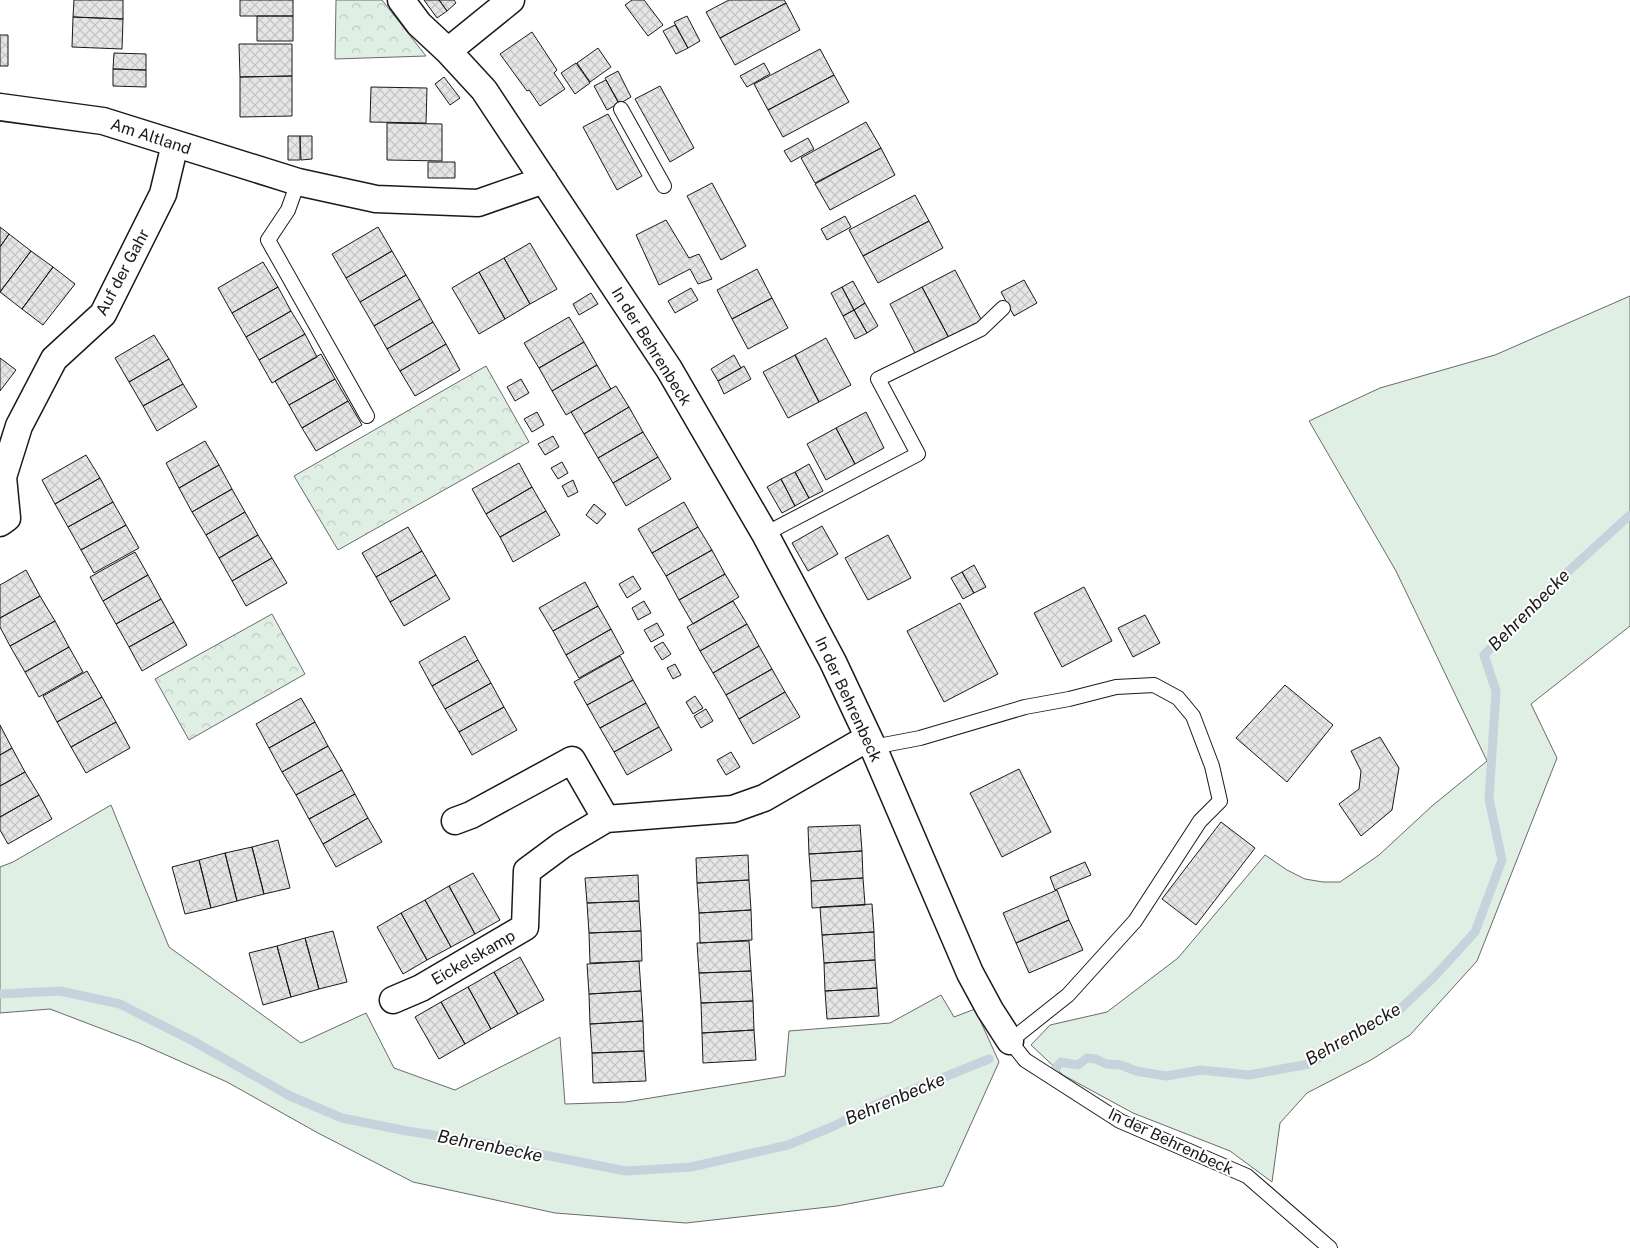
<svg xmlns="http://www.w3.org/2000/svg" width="1630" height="1248" font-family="'Public Sans',sans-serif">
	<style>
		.grass { fill: #e0efe3; stroke: #6a6a6a }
		.forest { fill: url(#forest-crowns); stroke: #6a6a6a }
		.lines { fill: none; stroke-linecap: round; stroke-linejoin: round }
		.stream { stroke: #c6d2dc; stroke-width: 9 }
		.building { fill: url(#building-cross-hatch); stroke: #1a1a1a }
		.lane-casing { stroke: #1a1a1a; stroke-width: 16 }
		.street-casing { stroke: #1a1a1a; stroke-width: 29 }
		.lane { stroke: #fff; stroke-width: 14 }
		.street { stroke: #fff; stroke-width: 26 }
		.labels { text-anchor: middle; stroke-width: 4; stroke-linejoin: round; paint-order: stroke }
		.street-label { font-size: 16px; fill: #1a1a1a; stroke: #fff }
		.water-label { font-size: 18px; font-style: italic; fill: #1a1a1a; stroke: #fff }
	</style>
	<defs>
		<pattern id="forest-crowns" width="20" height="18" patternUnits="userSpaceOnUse" patternTransform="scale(1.25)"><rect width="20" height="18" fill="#e0efe3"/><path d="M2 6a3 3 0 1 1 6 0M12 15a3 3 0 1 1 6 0" fill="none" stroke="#c0ccc2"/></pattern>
		<pattern id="building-cross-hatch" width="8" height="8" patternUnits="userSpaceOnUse" patternTransform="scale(1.25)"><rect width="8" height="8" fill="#e6e6e6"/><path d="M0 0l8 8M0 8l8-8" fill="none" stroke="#c5c5c5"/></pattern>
	</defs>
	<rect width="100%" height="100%" fill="#fff"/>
	<path class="grass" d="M 1630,296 L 1630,626 L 1531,704 L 1557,758 L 1477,961 L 1410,1035 L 1371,1060 L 1307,1093 L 1280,1123 L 1272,1182 L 1230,1151 L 1133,1113 L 1063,1075 L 1031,1045 L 1050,1025 L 1107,1012 L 1178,958 L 1265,855 L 1287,870 L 1305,879 L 1323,882 L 1340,882 L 1379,855 L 1432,806 L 1487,761 L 1396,571 L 1309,421 L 1380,388 L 1495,355 Z
		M 111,805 L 169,947 L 301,1043 L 366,1013 L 394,1068 L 455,1090 L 560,1037 L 565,1104 L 626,1102 L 785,1076 L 789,1031 L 890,1023 L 941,995 L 954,1017 L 975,1009 L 999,1062 L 943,1186 L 837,1206 L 686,1223 L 555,1213 L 413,1182 L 318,1133 L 227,1082 L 139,1043 L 50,1009 L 0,1013 L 0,867 L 13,862 Z"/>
	<path class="forest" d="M 336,0 L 382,0 L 426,56 L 335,59 Z
		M 486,366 L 529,442 L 338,550 L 294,476 Z
		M 272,614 L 305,674 L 189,740 L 155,679 Z"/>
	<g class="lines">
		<path class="stream" d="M 0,994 L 60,991 L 120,1004 L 193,1041 L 290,1096 L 342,1118 L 407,1131 L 483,1143 L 626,1171 L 691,1167 L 788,1145 L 834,1126 L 875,1105 L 989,1059
			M 1054,1070 L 1061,1062 L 1078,1065 L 1087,1058 L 1096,1059 L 1106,1064 L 1121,1065 L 1136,1071 L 1166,1076 L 1201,1070 L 1249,1075 L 1309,1064 L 1357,1034 L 1397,1012 L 1434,977 L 1475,932 L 1502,860 L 1489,799 L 1496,691 L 1484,655 L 1561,578 L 1630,515"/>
	</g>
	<path class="building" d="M 74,0 L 123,0 L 123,19 L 73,17 Z
		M 240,0 L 293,0 L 293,16 L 240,16 Z
		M 424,0 L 439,0 L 447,11 L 437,18 Z
		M 439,0 L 454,0 L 456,3 L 447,11 Z
		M 632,0 L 644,0 L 663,25 L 648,36 L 625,5 Z
		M 729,0 L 784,0 L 786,3 L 720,38 L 706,12 Z
		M 786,3 L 800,30 L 735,65 L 720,38 Z
		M 257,16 L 293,16 L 293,41 L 257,41 Z
		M 687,16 L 700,41 L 688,48 L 674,22 Z
		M 73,17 L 123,19 L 122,49 L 72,47 Z
		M 675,25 L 688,48 L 676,54 L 663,31 Z
		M 532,32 L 557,70 L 554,73 L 565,89 L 540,106 L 529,90 L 527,91 L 500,54 Z
		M 0,35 L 8,35 L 8,66 L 0,66 Z
		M 239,44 L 292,44 L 292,76 L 240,77 Z
		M 598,48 L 611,67 L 590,82 L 577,63 Z
		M 820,49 L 834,75 L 768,110 L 754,84 Z
		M 114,53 L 146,54 L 146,70 L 113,69 Z
		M 576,63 L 590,83 L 575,94 L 561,73 Z
		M 764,63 L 770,74 L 747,87 L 740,76 Z
		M 113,69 L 146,70 L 146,87 L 113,86 Z
		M 618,71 L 631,97 L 619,104 L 605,78 Z
		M 834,75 L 849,102 L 783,137 L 768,110 Z
		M 292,76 L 292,116 L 240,117 L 240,77 Z
		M 444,77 L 460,98 L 450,105 L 435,84 Z
		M 606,80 L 619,103 L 607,110 L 594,86 Z
		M 660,86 L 694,148 L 670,162 L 635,99 Z
		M 371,87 L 427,88 L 426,123 L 370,122 Z
		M 608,114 L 642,176 L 617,190 L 583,127 Z
		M 866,122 L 881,148 L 815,183 L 801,158 Z
		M 387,123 L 442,124 L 442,161 L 387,160 Z
		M 288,136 L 300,136 L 300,160 L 288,160 Z
		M 300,136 L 312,136 L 312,159 L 301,160 Z
		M 808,138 L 814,149 L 791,162 L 784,151 Z
		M 881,148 L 895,175 L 830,210 L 815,184 Z
		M 428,162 L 455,162 L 455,178 L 428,178 Z
		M 712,183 L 746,246 L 721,260 L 687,196 Z
		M 915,195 L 929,221 L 863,256 L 849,230 Z
		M 845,216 L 851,227 L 827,240 L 821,229 Z
		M 666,220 L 689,258 L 699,254 L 712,279 L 698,284 L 690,269 L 659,285 L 636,235 Z
		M 929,221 L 943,248 L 878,283 L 863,256 Z
		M 0,227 L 9,234 L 0,247 Z
		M 378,227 L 392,251 L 346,278 L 332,254 Z
		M 9,234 L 31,251 L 0,292 L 0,247 Z
		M 530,243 L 557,289 L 530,304 L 504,258 Z
		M 31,251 L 53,267 L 22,309 L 0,292 Z
		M 392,251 L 406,275 L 360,302 L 346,278 Z
		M 504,258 L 530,304 L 505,319 L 479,272 Z
		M 263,262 L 278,287 L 232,313 L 218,288 Z
		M 53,267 L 75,284 L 43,325 L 22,309 Z
		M 757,269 L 772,298 L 732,319 L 717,290 Z
		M 955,270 L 982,321 L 949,338 L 922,287 Z
		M 479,272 L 505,319 L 479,334 L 452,288 Z
		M 406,275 L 420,299 L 374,326 L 360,302 Z
		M 1024,280 L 1037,303 L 1014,316 L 1001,292 Z
		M 853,281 L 865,303 L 854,310 L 842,287 Z
		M 278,287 L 291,311 L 246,337 L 232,313 Z
		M 842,287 L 854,310 L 843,316 L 831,293 Z
		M 922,287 L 949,338 L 916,355 L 890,304 Z
		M 691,288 L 698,300 L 675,313 L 668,301 Z
		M 591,293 L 598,304 L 579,315 L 573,304 Z
		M 772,298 L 788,328 L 748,349 L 732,319 Z
		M 420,299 L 433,322 L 387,349 L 374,326 Z
		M 865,303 L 878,326 L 867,333 L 854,310 Z
		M 854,310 L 867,333 L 855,339 L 843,316 Z
		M 291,311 L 305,334 L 259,360 L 246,337 Z
		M 569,317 L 584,342 L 539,368 L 524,343 Z
		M 433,322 L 446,344 L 400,371 L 387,349 Z
		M 305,334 L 317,357 L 272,383 L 259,360 Z
		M 154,335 L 169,359 L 129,382 L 115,358 Z
		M 826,338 L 851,385 L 819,402 L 795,355 Z
		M 584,342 L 597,365 L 552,391 L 539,368 Z
		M 446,344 L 460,370 L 415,396 L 400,371 Z
		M 321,354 L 335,379 L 289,405 L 275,381 Z
		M 734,355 L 741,368 L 718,381 L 711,369 Z
		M 795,355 L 819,402 L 788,418 L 763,372 Z
		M 0,358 L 16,370 L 0,391 Z
		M 169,359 L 183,384 L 143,406 L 129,382 Z
		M 597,365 L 611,389 L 566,415 L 552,391 Z
		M 744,366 L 751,379 L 724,394 L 718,381 Z
		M 335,379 L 348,401 L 302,428 L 289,405 Z
		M 521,379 L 529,393 L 515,401 L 507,387 Z
		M 183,384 L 197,407 L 157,431 L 143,406 Z
		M 616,386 L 629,407 L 584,434 L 571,412 Z
		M 348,401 L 362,425 L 316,451 L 302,428 Z
		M 629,407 L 643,432 L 598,458 L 584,434 Z
		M 537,412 L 544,425 L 532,432 L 524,419 Z
		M 866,412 L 884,448 L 855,464 L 836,428 Z
		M 836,428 L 855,464 L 826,480 L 807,444 Z
		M 643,432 L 658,457 L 613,483 L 598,458 Z
		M 553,436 L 559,447 L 545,455 L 538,444 Z
		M 205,441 L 219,465 L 179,488 L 166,463 Z
		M 86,455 L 100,478 L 55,504 L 42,480 Z
		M 658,457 L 671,479 L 626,506 L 613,483 Z
		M 562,462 L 568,473 L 558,479 L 551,468 Z
		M 519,463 L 532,487 L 486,514 L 472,489 Z
		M 809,464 L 823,491 L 809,498 L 795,472 Z
		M 219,465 L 232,489 L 192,512 L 179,488 Z
		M 795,472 L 809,498 L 795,506 L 781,479 Z
		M 100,478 L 113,502 L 68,527 L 55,504 Z
		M 781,479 L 795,506 L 782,513 L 767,487 Z
		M 573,480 L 578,492 L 568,497 L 562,486 Z
		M 532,487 L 546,511 L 500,537 L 486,514 Z
		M 232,489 L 245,512 L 206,535 L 192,512 Z
		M 113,502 L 126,525 L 81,550 L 68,527 Z
		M 684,502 L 698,527 L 652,553 L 638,529 Z
		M 594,504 L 606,514 L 597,524 L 586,515 Z
		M 546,511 L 560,535 L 513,562 L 500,537 Z
		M 245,512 L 258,535 L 219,558 L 206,535 Z
		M 126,525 L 139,548 L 94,573 L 81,550 Z
		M 822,526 L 838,554 L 808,571 L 792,543 Z
		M 408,527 L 422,551 L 376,577 L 362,553 Z
		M 698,527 L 712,550 L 666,576 L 652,553 Z
		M 258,535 L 272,558 L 232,581 L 219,558 Z
		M 888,535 L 911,578 L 868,600 L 845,558 Z
		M 712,550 L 725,574 L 679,600 L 666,576 Z
		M 422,551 L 436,575 L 390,602 L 376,577 Z
		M 135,552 L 148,575 L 103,601 L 90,577 Z
		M 272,558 L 287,583 L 246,606 L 232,581 Z
		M 974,565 L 986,587 L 974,593 L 962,572 Z
		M 26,570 L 40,596 L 0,618 L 0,585 Z
		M 962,572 L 974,593 L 963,599 L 951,578 Z
		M 725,574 L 739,597 L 693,624 L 679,600 Z
		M 148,575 L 161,599 L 116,624 L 103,601 Z
		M 436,575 L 450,599 L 404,626 L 390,602 Z
		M 633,576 L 641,589 L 627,598 L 619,584 Z
		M 585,582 L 598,606 L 553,631 L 539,608 Z
		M 1084,587 L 1112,641 L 1062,667 L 1034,613 Z
		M 40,596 L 55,621 L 10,646 L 0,627 L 0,618 Z
		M 161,599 L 174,622 L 129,647 L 116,624 Z
		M 644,601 L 651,613 L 638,620 L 632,608 Z
		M 733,601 L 747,624 L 700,651 L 687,627 Z
		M 960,603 L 998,674 L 944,702 L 907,631 Z
		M 598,606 L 611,629 L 566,655 L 553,631 Z
		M 1145,615 L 1160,643 L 1133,657 L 1118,628 Z
		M 55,621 L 69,647 L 25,672 L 10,646 Z
		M 174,622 L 187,645 L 142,671 L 129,647 Z
		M 657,623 L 664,635 L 651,642 L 644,630 Z
		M 747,624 L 759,646 L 713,673 L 700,651 Z
		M 611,629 L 624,653 L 579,678 L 566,655 Z
		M 465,636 L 478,660 L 432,686 L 419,662 Z
		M 663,642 L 671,654 L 662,660 L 654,647 Z
		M 759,646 L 772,669 L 726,695 L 713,673 Z
		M 69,647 L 83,672 L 39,697 L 25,672 Z
		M 620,656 L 633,680 L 587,705 L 574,682 Z
		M 478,660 L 491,683 L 445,709 L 432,686 Z
		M 675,664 L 681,675 L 673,679 L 667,668 Z
		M 772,669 L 785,692 L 739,719 L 726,695 Z
		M 87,671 L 102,697 L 57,722 L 43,696 Z
		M 633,680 L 646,703 L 600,728 L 587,705 Z
		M 491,683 L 504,707 L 459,732 L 445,709 Z
		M 1285,685 L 1333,725 L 1287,782 L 1236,738 Z
		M 785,692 L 800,717 L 753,744 L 739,719 Z
		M 695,696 L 703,708 L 693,714 L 686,702 Z
		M 102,697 L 116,722 L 71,747 L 57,722 Z
		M 301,698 L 315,722 L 269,748 L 256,724 Z
		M 646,703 L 659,727 L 614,752 L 600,728 Z
		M 504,707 L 517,730 L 472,755 L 459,732 Z
		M 706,709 L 713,721 L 701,728 L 694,716 Z
		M 116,722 L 130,748 L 86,773 L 71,747 Z
		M 315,722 L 328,746 L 282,772 L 269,748 Z
		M 0,725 L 12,748 L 0,755 Z
		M 659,727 L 672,750 L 627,775 L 614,752 Z
		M 1380,737 L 1399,768 L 1392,810 L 1361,836 L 1339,804 L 1359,789 L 1361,771 L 1351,751 Z
		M 328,746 L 342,770 L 296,795 L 282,772 Z
		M 12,748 L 25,772 L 0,786 L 0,755 Z
		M 731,752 L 740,767 L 726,775 L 717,760 Z
		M 1019,769 L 1051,832 L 1002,857 L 970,793 Z
		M 342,770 L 355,794 L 309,819 L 296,795 Z
		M 25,772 L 39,795 L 0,817 L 0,786 Z
		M 355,794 L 368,818 L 323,844 L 309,819 Z
		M 39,795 L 52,819 L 8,844 L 0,830 L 0,817 Z
		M 368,818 L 382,842 L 336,867 L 323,844 Z
		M 1221,822 L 1255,848 L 1196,925 L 1162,899 Z
		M 860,825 L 862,851 L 809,854 L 808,827 Z
		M 278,840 L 290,888 L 264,894 L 252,847 Z
		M 252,847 L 264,894 L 237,901 L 225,853 Z
		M 862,851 L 863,878 L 811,881 L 809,854 Z
		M 225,853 L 237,901 L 211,908 L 199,860 Z
		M 748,855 L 749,880 L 697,883 L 696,858 Z
		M 199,860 L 211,908 L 185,914 L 172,867 Z
		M 1085,862 L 1091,875 L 1055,890 L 1050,877 Z
		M 473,873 L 500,920 L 475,934 L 449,886 Z
		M 638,875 L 639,901 L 587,903 L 585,878 Z
		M 863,878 L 865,905 L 812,908 L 811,881 Z
		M 749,880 L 751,910 L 699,913 L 697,883 Z
		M 449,886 L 475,934 L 451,947 L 425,900 Z
		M 1057,890 L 1069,920 L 1016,943 L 1003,913 Z
		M 425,900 L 451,947 L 427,960 L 401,913 Z
		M 639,901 L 641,931 L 589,933 L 587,903 Z
		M 872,904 L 874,932 L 822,935 L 820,907 Z
		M 751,910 L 752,940 L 700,943 L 699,913 Z
		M 401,913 L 427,960 L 403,974 L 377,927 Z
		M 1069,920 L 1083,950 L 1029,973 L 1016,943 Z
		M 333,931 L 347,982 L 319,989 L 305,938 Z
		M 641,931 L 642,961 L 590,963 L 589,933 Z
		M 874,932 L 875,960 L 824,963 L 822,935 Z
		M 305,938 L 319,989 L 291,997 L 277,946 Z
		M 749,941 L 751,971 L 699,973 L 697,943 Z
		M 277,946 L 291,997 L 263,1005 L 249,953 Z
		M 520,957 L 544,1000 L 518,1014 L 494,972 Z
		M 875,960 L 877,988 L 825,991 L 824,963 Z
		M 639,961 L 641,991 L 589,994 L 587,964 Z
		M 751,971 L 753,1001 L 701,1003 L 699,973 Z
		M 494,972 L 518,1014 L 491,1029 L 468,987 Z
		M 468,987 L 491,1029 L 465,1044 L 441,1002 Z
		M 877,988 L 879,1016 L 827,1019 L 825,991 Z
		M 641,991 L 643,1021 L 590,1024 L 589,994 Z
		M 753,1001 L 754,1030 L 702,1033 L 701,1003 Z
		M 441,1002 L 465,1044 L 439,1059 L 415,1017 Z
		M 643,1021 L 644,1051 L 592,1053 L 590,1024 Z
		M 754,1030 L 756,1060 L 703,1063 L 702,1033 Z
		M 644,1051 L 646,1081 L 593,1083 L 592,1053 Z"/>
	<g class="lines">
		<g class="lane-casing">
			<path id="lane" d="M 621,109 L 664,186
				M 298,182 L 288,210 L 268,240 L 367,416
				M 765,534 L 918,454 L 878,379 L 981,329 L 1003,308
				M 873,747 L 920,738 L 1025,707 L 1069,699 L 1116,687 L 1154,685 L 1178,698 L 1193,716 L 1212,766 L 1220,801 L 1200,821 L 1135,921 L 1068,995 L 1010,1041 L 1025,1060 L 1120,1121 L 1247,1176 L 1330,1248"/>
		</g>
		<g class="street-casing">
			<path id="street" d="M 401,0 L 419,24 L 448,51 L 484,90 L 669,369 L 765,534 L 833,662 L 873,747 L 970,973 L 990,1010 L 1010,1041
				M 448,51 L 511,0
				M 0,107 L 103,121 L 298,182 L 376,199 L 478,203 L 544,180
				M 0,523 L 7,518 L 3,477 L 19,426 L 54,359 L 103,314 L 163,194 L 175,144
				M 455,821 L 471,815 L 572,760 L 606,819
				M 393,1000 L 421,988 L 525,927 L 527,871 L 562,845 L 606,819 L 733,809 L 764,798 L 868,738"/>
		</g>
		<use href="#lane" class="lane"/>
		<use href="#street" class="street"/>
	</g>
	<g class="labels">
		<g class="street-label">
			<text transform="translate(151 136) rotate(18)" y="6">Am Altland</text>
			<text transform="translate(122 272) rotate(-62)" y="6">Auf der Gahr</text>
			<text transform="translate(652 346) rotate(58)" y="6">In der Behrenbeck</text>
			<text transform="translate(849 699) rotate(65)" y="6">In der Behrenbeck</text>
			<text transform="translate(473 957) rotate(-30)" y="6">Eickelskamp</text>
			<text transform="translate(1171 1141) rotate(25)" y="6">In der Behrenbeck</text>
		</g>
		<g class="water-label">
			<text transform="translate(1529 610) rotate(-45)" y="6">Behrenbecke</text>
			<text transform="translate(1353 1034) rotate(-30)" y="6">Behrenbecke</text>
			<text transform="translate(895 1099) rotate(-23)" y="6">Behrenbecke</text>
			<text transform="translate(490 1146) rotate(11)" y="6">Behrenbecke</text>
		</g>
	</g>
</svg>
